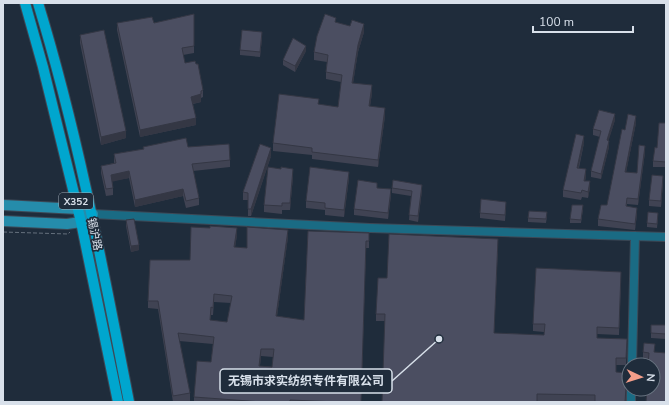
<svg xmlns="http://www.w3.org/2000/svg" width="669" height="405" font-family="'Nunito Sans','Noto Sans SC',sans-serif">
	<style>
		.lines { fill: none; stroke-linecap: round; stroke-linejoin: round }
		.street-casing { stroke: #3d4957; stroke-width: 10 }
		.secondary-casing { stroke: #3d4957; stroke-width: 12 }
		.primary-casing { stroke: #3d4957; stroke-width: 12 }
		.path { stroke: #65707d; stroke-width: 1; stroke-dasharray: 4 2; stroke-linecap: butt }
		.street { stroke: #1a6b84; stroke-width: 8 }
		.secondary { stroke: #258cab; stroke-width: 10 }
		.primary { stroke: #00a6ce; stroke-width: 10 }
		.wall { fill: #404353; fill-rule: evenodd }
		.shaded-wall { fill: #343744 }
		.building { fill: #4b4e61; stroke: #343744; fill-rule: evenodd }
		.labels { text-anchor: middle; stroke-width: 3.5; stroke-linejoin: round; paint-order: stroke }
		.shield { fill: #1f2c3b; stroke: #a0aab6; stroke-width: 1 }
		.shield-label { font-size: 10px; font-weight: bold; fill: #d8e0ea }
		.street-label { font-size: 11px; fill: #d8e0ea; stroke: #1f2c3b }
		.leader { fill: none; stroke: #d8e0ea; stroke-width: 1.5 }
		.callout-dot { fill: #d8e0ea; stroke: #1f2c3b; stroke-width: 1.5 }
		.callout { fill: #1f2c3b; stroke: #d8e0ea; stroke-width: 1.5 }
		.callout-label { font-size: 12px; text-anchor: middle; font-weight: bold; fill: #d8e0ea }
	</style>
	<rect width="100%" height="100%" fill="#1f2c3b"/>
	<g class="lines">
		<g class="street-casing">
			<path id="street" d="M 93,214 L 370,228 L 666,237
				M 632,365 L 635,236
				M 631,402 L 631,389"/>
		</g>
		<g class="secondary-casing">
			<path id="secondary" d="M 3,205 L 78,209 L 85,211
				M 3,221 L 67,224 L 81,222 L 93,214"/>
		</g>
		<g class="primary-casing">
			<path id="primary" d="M 25,3 L 43,67 L 81,222 L 118,402
				M 38,3 C 78,134 103,268 129,402"/>
		</g>
		<path class="path" d="M 3,232 L 68,234 L 70,232"/>
		<use href="#street" class="street"/>
		<use href="#secondary" class="secondary"/>
		<use href="#primary" class="primary"/>
	</g>
	<path class="wall" d="M 194,14 L 194,53 L 183,55 L 185,63 L 203,90 L 203,97 L 201,98 L 201,102 L 193,104 L 196,125 L 140,137 L 117,30 L 117,23 L 154,23 Z
		M 336,22 L 364,32 L 358,52 L 353,83 L 372,93 L 370,106 L 385,116 L 378,167 L 312,159 L 312,155 L 273,151 L 273,143 L 319,105 L 338,107 L 341,82 L 326,79 L 326,72 L 327,62 L 314,60 L 314,52 Z
		M 80,35 L 126,138 L 101,145 L 80,43 Z
		M 262,38 L 260,57 L 240,55 L 240,50 Z
		M 306,51 L 295,72 L 283,65 L 283,60 Z
		M 615,120 L 608,141 L 609,147 L 601,179 L 591,177 L 591,171 L 600,137 L 593,135 L 593,129 Z
		M 636,123 L 626,172 L 637,173 L 645,152 L 638,205 L 627,204 L 627,206 L 637,214 L 635,230 L 598,226 L 598,219 L 607,205 L 625,130 Z
		M 666,123 L 666,167 L 653,167 L 653,161 L 657,148 Z
		M 584,143 L 579,168 L 586,176 L 585,181 L 590,188 L 588,198 L 582,197 L 581,200 L 563,197 L 563,190 Z
		M 143,147 L 188,147 L 230,160 L 230,167 L 193,171 L 199,198 L 199,205 L 186,208 L 183,196 L 135,207 L 129,178 L 112,181 L 113,188 L 113,195 L 106,196 L 101,173 L 101,166 L 114,163 L 114,154 L 143,149 Z
		M 271,156 L 251,216 L 248,216 L 248,200 L 243,200 L 243,192 Z
		M 293,176 L 290,210 L 282,210 L 282,214 L 264,212 L 264,205 Z
		M 349,178 L 344,217 L 325,215 L 325,210 L 306,208 L 306,201 Z
		M 663,181 L 661,207 L 649,206 L 649,200 Z
		M 377,188 L 391,195 L 388,219 L 354,215 L 354,209 Z
		M 392,188 L 422,190 L 418,222 L 409,220 L 411,196 L 392,193 Z
		M 506,207 L 505,221 L 480,218 L 480,213 Z
		M 583,209 L 581,223 L 570,223 L 570,219 Z
		M 547,216 L 546,223 L 528,222 L 528,218 Z
		M 658,217 L 657,228 L 647,227 L 647,223 Z
		M 126,220 L 139,250 L 131,252 L 126,226 Z
		M 308,231 L 369,240 L 369,248 L 366,248 L 361,402 L 194,402 L 194,397 L 211,362 L 213,344 L 179,341 L 190,393 L 190,401 L 183,402 L 173,402 L 158,309 L 148,308 L 148,301 L 190,260 L 237,235 L 235,247 L 247,248 L 288,237 L 277,316 L 304,320 ZM 214,302 L 231,303 L 227,322 L 210,320 L 211,315 L 213,315 ZM 261,356 L 273,357 L 272,367 L 260,366 Z
		M 498,246 L 494,333 L 544,335 L 544,332 L 533,331 L 533,324 L 621,280 L 619,335 L 597,334 L 597,338 L 627,339 L 626,365 L 616,365 L 616,372 L 627,380 L 626,402 L 570,402 L 537,401 L 385,321 L 376,321 L 376,314 L 387,278 Z
		M 651,325 L 666,325 L 666,339 L 651,338 Z
		M 655,344 L 648,360 L 643,360 L 643,352 Z"/>
	<path class="shaded-wall" d="M 364,24 L 364,32 L 358,52 L 352,90 L 352,83 L 358,45 Z
		M 262,32 L 262,38 L 260,57 L 260,52 Z
		M 306,46 L 306,51 L 295,72 L 295,66 Z
		M 372,85 L 372,93 L 369,113 L 369,106 Z
		M 201,94 L 201,102 L 191,104 L 191,97 Z
		M 385,108 L 385,116 L 378,167 L 378,160 Z
		M 615,114 L 615,120 L 607,146 L 607,140 Z
		M 636,116 L 636,123 L 625,178 L 625,172 Z
		M 196,118 L 196,125 L 140,137 L 140,130 Z
		M 126,131 L 126,138 L 101,145 L 101,137 Z
		M 584,136 L 584,143 L 577,174 L 577,168 Z
		M 609,141 L 609,147 L 601,179 L 601,174 Z
		M 645,146 L 645,152 L 638,205 L 638,199 Z
		M 271,148 L 271,156 L 251,216 L 251,209 Z
		M 293,169 L 293,176 L 290,210 L 290,203 Z
		M 586,169 L 586,176 L 584,187 L 584,181 Z
		M 129,171 L 129,178 L 111,182 L 111,175 Z
		M 349,172 L 349,178 L 344,217 L 344,210 Z
		M 663,176 L 663,181 L 661,207 L 661,201 Z
		M 590,181 L 590,188 L 588,198 L 588,192 Z
		M 422,185 L 422,190 L 418,222 L 418,216 Z
		M 183,189 L 183,196 L 135,207 L 135,200 Z
		M 391,189 L 391,195 L 388,219 L 388,213 Z
		M 637,208 L 637,214 L 635,230 L 635,224 Z
		M 237,228 L 237,235 L 234,254 L 234,247 Z
		M 288,230 L 288,237 L 276,323 L 276,316 Z
		M 139,245 L 139,250 L 131,252 L 131,246 Z
		M 261,349 L 261,356 L 259,373 L 259,366 Z"/>
	<path class="building" d="M 194,14 L 194,46 L 182,48 L 185,63 L 195,61 L 196,64 L 198,64 L 203,90 L 201,91 L 201,94 L 191,97 L 196,118 L 140,130 L 117,23 L 152,17 L 154,23 Z
		M 325,14 L 336,18 L 335,22 L 350,26 L 352,20 L 364,24 L 358,45 L 352,83 L 372,85 L 369,106 L 385,108 L 378,160 L 312,152 L 312,148 L 273,143 L 279,94 L 319,99 L 318,104 L 338,107 L 342,75 L 326,72 L 328,55 L 314,52 L 317,36 Z
		M 104,30 L 126,131 L 101,137 L 80,35 Z
		M 242,30 L 262,32 L 260,52 L 240,50 Z
		M 293,38 L 306,46 L 295,66 L 283,60 Z
		M 599,110 L 615,114 L 607,140 L 609,141 L 601,174 L 591,171 L 601,131 L 593,129 Z
		M 628,114 L 636,116 L 625,172 L 637,173 L 639,145 L 645,146 L 638,199 L 627,198 L 626,206 L 637,208 L 635,224 L 598,219 L 601,205 L 607,205 L 622,129 L 625,130 Z
		M 659,123 L 666,123 L 666,162 L 653,161 L 655,147 L 657,148 Z
		M 576,134 L 584,136 L 577,168 L 586,169 L 584,181 L 590,181 L 588,192 L 582,190 L 581,193 L 563,190 Z
		M 186,138 L 188,147 L 229,144 L 230,160 L 192,164 L 199,198 L 186,201 L 183,189 L 135,200 L 129,171 L 111,175 L 113,188 L 106,189 L 101,166 L 116,163 L 114,154 L 144,149 L 143,147 Z
		M 260,144 L 271,148 L 251,209 L 248,209 L 248,193 L 243,192 Z
		M 268,167 L 281,169 L 281,167 L 293,169 L 290,203 L 282,203 L 282,206 L 264,205 Z
		M 310,167 L 349,172 L 344,210 L 325,208 L 325,203 L 306,201 Z
		M 652,175 L 663,176 L 661,201 L 649,200 Z
		M 358,180 L 377,183 L 377,188 L 391,189 L 388,213 L 354,209 Z
		M 393,180 L 422,185 L 418,216 L 409,215 L 412,191 L 392,188 Z
		M 481,199 L 506,202 L 505,215 L 480,213 Z
		M 572,205 L 583,205 L 581,220 L 570,219 Z
		M 529,211 L 547,212 L 546,219 L 528,218 Z
		M 648,212 L 658,213 L 657,224 L 647,223 Z
		M 134,219 L 139,245 L 131,246 L 126,220 Z
		M 210,226 L 237,228 L 234,247 L 247,248 L 247,227 L 288,230 L 276,316 L 304,320 L 308,231 L 369,233 L 369,241 L 366,241 L 361,402 L 338,402 L 290,400 L 290,402 L 262,402 L 194,397 L 197,361 L 211,362 L 214,337 L 178,333 L 190,393 L 173,396 L 158,301 L 148,301 L 150,260 L 190,260 L 191,227 L 210,228 ZM 214,294 L 232,296 L 227,322 L 210,320 L 211,307 L 213,308 ZM 261,349 L 274,349 L 272,367 L 259,366 Z
		M 389,234 L 498,239 L 494,333 L 544,335 L 545,324 L 533,324 L 536,268 L 621,272 L 619,328 L 597,327 L 597,338 L 627,339 L 626,358 L 616,358 L 616,372 L 627,373 L 625,402 L 595,402 L 595,395 L 537,394 L 537,402 L 382,402 L 385,314 L 376,314 L 378,278 L 387,278 Z
		M 651,325 L 666,325 L 666,334 L 651,333 Z
		M 644,343 L 655,344 L 654,352 L 666,353 L 666,402 L 646,402 L 647,389 L 653,389 L 653,365 L 648,365 L 649,353 L 643,352 Z"/>
	<g class="labels">
		<rect class="shield" x="59" y="193" width="34" height="16" rx="3"/>
		<g class="shield-label">
			<text x="76" y="205">X352</text>
		</g>
		<g class="street-label">
			<text transform="translate(95 234) rotate(78)" y="4">锡沪路</text>
		</g>
	</g>
	<path class="leader" d="M439 339L392 381"/>
	<circle class="callout-dot" cx="439" cy="339" r="4"/>
	<rect class="callout" x="220" y="369" width="172" height="24" rx="4"/>
	<g class="callout-label">
		<text x="306" y="385">无锡市求实纺织专件有限公司</text>
	</g>
	<rect width="669" height="405" fill="none" stroke="#d8e0ea" stroke-width="8"/>
	<g transform="translate(641 377) rotate(94)"><circle r="19" fill="#1f2c3b" stroke="#697481"/>
	<path d="M0-3L7 15L0 10L-7 15Z" fill="#f49e8a"/>
	<text y="-6" font-size="11" font-weight="bold" text-anchor="middle" fill="#d8e0ea">N</text>
	</g>
	<path d="M533 26v6h100v-6" fill="none" stroke="#d8e0ea" stroke-width="2"/>
	<text x="539" y="26" font-size="12" fill="#d8e0ea" stroke="#1f2c3b" stroke-width="3" paint-order="stroke">100 m</text>
</svg>
